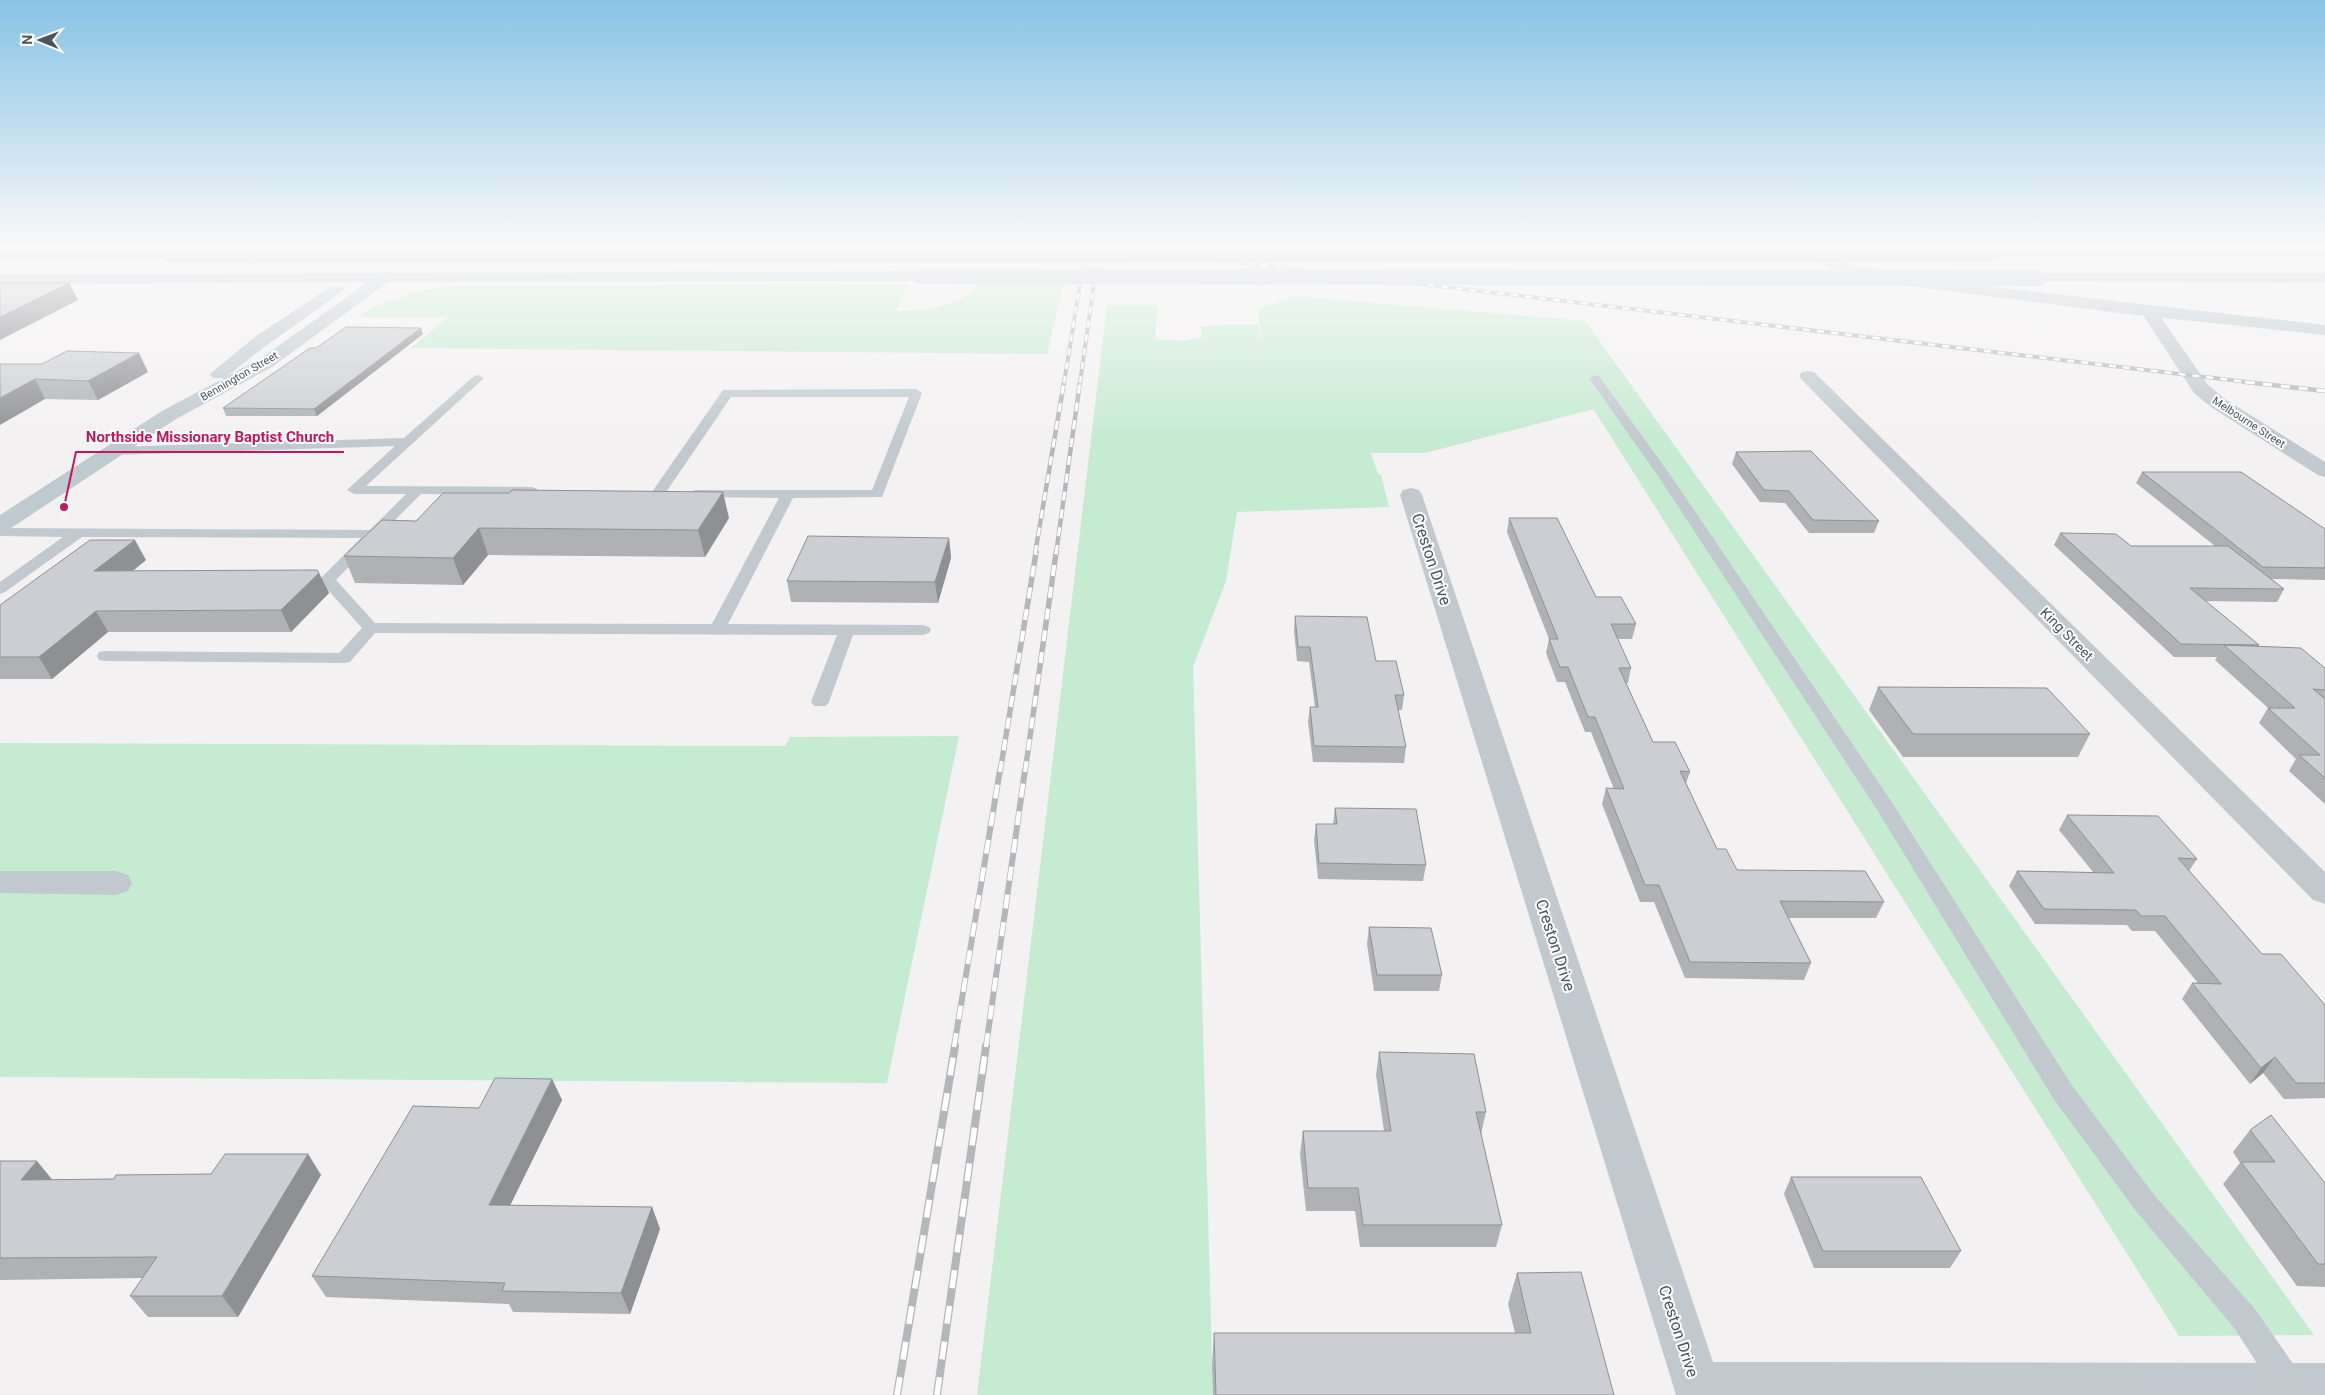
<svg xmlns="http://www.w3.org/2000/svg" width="2325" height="1395" font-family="Roboto,sans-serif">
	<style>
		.green { fill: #c5ebd1 }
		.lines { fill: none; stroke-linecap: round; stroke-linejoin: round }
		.highway-casing { stroke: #7992a6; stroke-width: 2 }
		.lane { fill: #c1c9ce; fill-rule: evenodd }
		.street { fill: #c1c9ce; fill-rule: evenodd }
		.secondary { fill: #bfc9d0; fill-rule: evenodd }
		.highway { fill: #8ea7ba; fill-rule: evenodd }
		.rail-far4-casing { stroke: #b4b7ba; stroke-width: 4 }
		.rail-far3-casing { stroke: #b4b7ba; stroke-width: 4.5 }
		.rail-far2-casing { stroke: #b4b7ba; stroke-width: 5.5 }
		.rail-far1-casing { stroke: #b4b7ba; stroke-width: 6 }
		.rail-casing { stroke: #b4b7ba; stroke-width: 8 }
		.rail-far4 { stroke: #fff; stroke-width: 2.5; stroke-dasharray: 7; stroke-linecap: butt }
		.rail-far3 { stroke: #fff; stroke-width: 3; stroke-dasharray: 9; stroke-linecap: butt }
		.rail-far2 { stroke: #fff; stroke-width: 4; stroke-dasharray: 11; stroke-linecap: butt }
		.rail-far1 { stroke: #fff; stroke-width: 4.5; stroke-dasharray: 14; stroke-linecap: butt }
		.rail { stroke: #fff; stroke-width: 5.5; stroke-dasharray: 18; stroke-linecap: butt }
		.highway-bridge-casing { stroke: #7992a6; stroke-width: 18; stroke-linecap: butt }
		.secondary-bridge { stroke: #bfc9d0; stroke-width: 16 }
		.highway-bridge { stroke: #8ea7ba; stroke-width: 16 }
		.wall { fill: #afb1b5 }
		.shaded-wall { fill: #8f9094 }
		.building { fill: #ccced3; stroke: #8f9094 }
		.labels { text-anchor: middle; stroke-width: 4; stroke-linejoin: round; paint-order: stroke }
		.far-street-label { font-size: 11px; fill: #4b555d; stroke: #fff }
		.street-label { font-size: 14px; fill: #4b555d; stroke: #fff }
		.near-street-label { font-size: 16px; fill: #4b555d; stroke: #fff }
		.leader { fill: none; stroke: #c2185b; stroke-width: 2 }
		.callout-dot { fill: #c2185b; stroke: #fff; stroke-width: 2 }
		.callout-label { font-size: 15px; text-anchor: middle; font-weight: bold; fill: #c2185b; stroke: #fff; stroke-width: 4; stroke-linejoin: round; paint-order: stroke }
	</style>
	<rect width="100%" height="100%" fill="#f3f1f1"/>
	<path class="green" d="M 908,284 L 896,311 C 917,311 967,307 976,284 L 1063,284 L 1047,354 L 411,348 L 448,317 L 357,317 L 375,306 L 415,292 L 451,286 Z
		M 1295,296 L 1585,321 L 2314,1335 L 2179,1336 L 1594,410 L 1590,410 L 1425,453 L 1371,453 L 1378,474 L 1381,475 L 1389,507 L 1237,512 L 1226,581 L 1193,667 L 1213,1395 L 977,1395 L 1107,305 L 1157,305 L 1155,339 L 1185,341 L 1202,337 L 1201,327 L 1217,325 L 1258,325 L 1261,343 L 1258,309 Z
		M 959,736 L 887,1083 L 0,1077 L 0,743 L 785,746 L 790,737 Z"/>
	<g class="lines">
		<g class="highway-casing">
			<path id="highway" d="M 2325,247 L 2325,255 L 1992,256 L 1985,252 L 1992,248 Z
				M 0,249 L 169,250 L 176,254 L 169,258 L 0,257 Z"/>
		</g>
		<path class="lane" d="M 478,375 L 484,378 L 482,380 L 366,486 L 533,487 L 540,491 L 533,495 L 421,494 L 384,531 L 386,534 L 384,537 L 377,538 L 336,580 L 375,623 L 712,624 L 779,498 L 699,497 L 694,496 L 692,493 L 694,490 L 872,490 L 909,397 L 731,397 L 664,495 L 654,495 L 652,492 L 723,390 L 916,389 L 922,393 L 882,497 L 793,498 L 728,624 L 923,625 L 929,627 L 931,630 L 929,633 L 923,635 L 853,635 L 829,702 L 826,706 L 814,706 L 811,702 L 837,635 L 375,633 L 350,662 L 344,663 L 105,661 L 99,660 L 97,656 L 99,652 L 105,651 L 339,653 L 362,628 L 319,580 L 361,538 L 82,537 L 5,592 L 0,594 L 0,582 L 63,537 L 0,536 L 0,528 L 370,530 L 406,494 L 354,494 L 347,490 L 395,446 L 114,455 L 108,451 L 114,447 L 404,438 L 474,376 Z
			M 1595,375 L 1599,376 L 1671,476 L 1891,801 L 2071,1084 L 2154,1195 L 2255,1309 L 2298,1371 L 2302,1382 L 2298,1393 L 2292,1395 L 2276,1393 L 2235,1329 L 2136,1211 L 2053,1098 L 1876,808 L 1658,476 L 1589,378 Z"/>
		<path class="street" d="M 2149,307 L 2155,309 L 2208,385 L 2225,399 L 2325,462 L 2325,477 L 2318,475 L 2211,407 L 2194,393 L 2141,312 L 2143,309 Z
			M 1808,371 L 1814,372 L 2325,872 L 2325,904 L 2313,900 L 1802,380 L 1799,376 L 1802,372 Z
			M 1411,488 L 1419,490 L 1422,495 L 1713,1362 L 2325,1363 L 2325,1395 L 1676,1395 L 1400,495 L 1403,490 Z
			M 0,871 L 116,871 L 128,875 L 132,883 L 128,891 L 116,895 L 0,893 Z"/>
		<path class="secondary" d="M 1794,247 L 1811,247 L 1824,255 L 1848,264 L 1931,280 L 2325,325 L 2325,335 L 2127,314 L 1900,285 L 1837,270 L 1814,261 Z
			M 387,271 L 393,273 L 921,271 L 926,273 L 929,276 L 926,279 L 921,281 L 388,282 L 272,367 L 176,419 L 8,530 L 0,532 L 0,515 L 162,411 L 224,378 L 213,378 L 210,374 L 255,337 L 330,287 L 342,287 L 344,290 L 267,345 L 227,376 L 260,359 L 368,282 L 0,284 L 0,274 L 381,273 Z
			M 2038,273 L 2325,273 L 2325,283 L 2033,281 L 2030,278 L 2033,275 Z"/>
		<use href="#highway" class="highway"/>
		<g class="rail-far4-casing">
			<path id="rail-far4" d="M 1108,247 L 2256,383
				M 1064,383 L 1086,247
				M 1080,383 L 1099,247"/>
		</g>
		<g class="rail-far3-casing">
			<path id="rail-far3" d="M 2245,382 L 2325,391
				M 1035,554 L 1064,382
				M 1056,554 L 1080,382"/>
		</g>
		<g class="rail-far2-casing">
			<path id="rail-far2" d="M 1000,772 L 1036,553
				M 1025,772 L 1056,553"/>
		</g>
		<g class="rail-far1-casing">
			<path id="rail-far1" d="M 954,1047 L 1000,770
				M 986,1047 L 1025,770"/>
		</g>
		<g class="rail-casing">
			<path id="rail" d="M 897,1395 L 955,1046
				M 937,1395 L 986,1046"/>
		</g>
		<use href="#rail-far4" class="rail-far4"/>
		<use href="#rail-far3" class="rail-far3"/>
		<use href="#rail-far2" class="rail-far2"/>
		<use href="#rail-far1" class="rail-far1"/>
		<use href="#rail" class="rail"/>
		<g class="highway-bridge-casing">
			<path id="highway-bridge" d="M 169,254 L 1992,252"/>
		</g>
		<path class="secondary-bridge" d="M 921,276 L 2038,278"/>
		<use href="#highway-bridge" class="highway-bridge"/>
	</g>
	<path class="wall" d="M 423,334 L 317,416 L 226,416 L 223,408 L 316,348 Z
		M 0,364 L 148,372 L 98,400 L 45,399 Z
		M 1736,452 L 1879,521 L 1874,533 L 1809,533 L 1785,503 L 1760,502 L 1732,464 Z
		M 2142,472 L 2325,529 L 2325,580 L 2272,579 L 2284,589 L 2277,602 L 2205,601 L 2259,645 L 2258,646 L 2325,668 L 2325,804 L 2289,771 L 2296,759 L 2259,723 L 2268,708 L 2215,660 L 2217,657 L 2174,657 L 2054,545 L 2060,533 L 2131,546 L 2215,546 L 2136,483 Z
		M 729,518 L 705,557 L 488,555 L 463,585 L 355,583 L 344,556 L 416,521 Z
		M 1509,518 L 1596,597 L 1636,624 L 1632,639 L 1617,639 L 1631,668 L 1628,683 L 1626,683 L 1653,742 L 1690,772 L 1686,783 L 1717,849 L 1737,870 L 1884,902 L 1876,918 L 1788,918 L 1811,963 L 1804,980 L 1685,978 L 1654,902 L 1640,902 L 1602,804 L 1606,788 L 1614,789 L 1591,732 L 1585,732 L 1565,682 L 1557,682 L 1546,653 L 1549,639 L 1507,532 Z
		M 949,538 L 951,558 L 938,603 L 791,602 L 787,581 Z
		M 146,560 L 133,571 L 319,573 L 329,593 L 291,632 L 108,632 L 52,679 L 0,679 L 0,605 Z
		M 1295,616 L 1376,661 L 1404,695 L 1402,710 L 1398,710 L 1406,747 L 1404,763 L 1313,762 L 1308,722 L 1310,707 L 1315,707 L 1309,662 L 1297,661 L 1294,631 Z
		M 1878,687 L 2090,734 L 2078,757 L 1903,757 L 1869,710 Z
		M 1335,808 L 1426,865 L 1423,881 L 1318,879 L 1314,840 L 1316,824 L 1333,824 Z
		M 2067,815 L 2197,859 L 2189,871 L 2262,954 L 2325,1005 L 2325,1098 L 2284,1099 L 2263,1073 L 2250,1084 L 2182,999 L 2192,983 L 2198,983 L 2155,931 L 2132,931 L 2127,925 L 2035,924 L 2009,886 L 2017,871 L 2093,872 L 2059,830 Z
		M 1369,927 L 1442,975 L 1439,991 L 1374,991 L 1367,944 Z
		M 1379,1052 L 1486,1112 L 1481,1134 L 1502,1225 L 1496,1247 L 1360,1247 L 1355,1211 L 1306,1211 L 1300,1154 L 1303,1131 L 1384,1131 L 1376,1075 Z
		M 552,1079 L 562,1100 L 510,1205 L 652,1207 L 660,1229 L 630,1314 L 513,1312 L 509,1304 L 326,1297 L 312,1276 L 479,1108 Z
		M 2250,1130 L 2325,1183 L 2325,1287 L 2297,1286 L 2223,1184 L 2240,1163 L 2233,1152 Z
		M 308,1154 L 321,1175 L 238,1317 L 148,1317 L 130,1296 L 143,1278 L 0,1280 L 0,1161 L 53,1180 L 114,1179 L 211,1174 Z
		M 1791,1177 L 1961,1251 L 1950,1268 L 1814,1268 L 1784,1194 Z
		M 1517,1273 L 1614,1395 L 1213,1395 L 1212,1365 L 1214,1333 L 1515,1333 L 1508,1304 Z"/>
	<path class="shaded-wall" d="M 69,283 L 78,300 L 0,340 L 0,317 Z
		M 421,328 L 423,334 L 317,416 L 314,409 Z
		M 139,353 L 148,372 L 98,400 L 88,381 Z
		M 35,379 L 45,399 L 0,425 L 0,398 Z
		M 723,492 L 729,518 L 705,557 L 698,530 Z
		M 479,528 L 488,555 L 463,585 L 453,558 Z
		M 949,538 L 951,558 L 938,603 L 935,582 Z
		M 135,540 L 146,560 L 106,592 L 94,571 Z
		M 319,573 L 329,593 L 291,632 L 281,610 Z
		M 96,611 L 108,632 L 52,679 L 39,657 Z
		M 2275,1057 L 2263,1073 L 2250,1084 L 2261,1068 Z
		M 552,1079 L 562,1100 L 500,1226 L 489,1205 Z
		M 308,1154 L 321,1175 L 238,1317 L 222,1296 Z
		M 37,1161 L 55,1183 L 21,1180 Z
		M 652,1207 L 660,1229 L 630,1314 L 621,1293 Z"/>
	<path class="building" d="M 0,283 L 69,283 L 0,317 Z
		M 346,327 L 421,328 L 314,409 L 223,408 L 310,348 L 316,348 Z
		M 67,351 L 139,353 L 88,381 L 35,379 L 0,398 L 0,364 L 42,364 Z
		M 1811,451 L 1879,521 L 1813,520 L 1789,491 L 1764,490 L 1736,452 Z
		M 2142,472 L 2241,472 L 2325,529 L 2325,568 L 2263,567 Z
		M 512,490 L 723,492 L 698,530 L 479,528 L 453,558 L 344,556 L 382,520 L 416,521 L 443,493 L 509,493 Z
		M 1509,518 L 1557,518 L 1596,597 L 1621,597 L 1636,624 L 1611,624 L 1631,668 L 1619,668 L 1653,742 L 1675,742 L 1690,772 L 1680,771 L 1717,849 L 1726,849 L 1737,870 L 1865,871 L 1884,902 L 1780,901 L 1811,963 L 1690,962 L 1659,885 L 1645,885 L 1606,788 L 1624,789 L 1595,717 L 1588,717 L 1568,667 L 1560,667 L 1549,639 L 1558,639 Z
		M 2060,533 L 2116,534 L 2131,546 L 2228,546 L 2284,589 L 2190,588 L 2259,645 L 2181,644 Z
		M 808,536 L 949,538 L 935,582 L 787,581 Z
		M 90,540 L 135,540 L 94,571 L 317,570 L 319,573 L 281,610 L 96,611 L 39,657 L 0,657 L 0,605 Z
		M 1295,616 L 1367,617 L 1376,661 L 1396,661 L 1404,695 L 1395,695 L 1406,747 L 1314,746 L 1310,707 L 1318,707 L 1310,647 L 1298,647 Z
		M 2224,645 L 2301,648 L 2325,668 L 2325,690 L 2313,689 L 2325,699 L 2325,778 L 2299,755 L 2320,755 L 2268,708 L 2295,708 Z
		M 1878,687 L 2047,688 L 2090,734 L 1913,734 Z
		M 1335,808 L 1416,809 L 1426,865 L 1319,863 L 1316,824 L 1337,824 Z
		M 2067,815 L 2158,816 L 2197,859 L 2178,858 L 2262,954 L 2281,954 L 2325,1005 L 2325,1083 L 2296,1083 L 2275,1057 L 2261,1068 L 2192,983 L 2221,984 L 2165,916 L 2141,916 L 2136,910 L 2044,909 L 2017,871 L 2114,873 Z
		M 1369,927 L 1431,928 L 1442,975 L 1377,975 Z
		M 1379,1052 L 1474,1054 L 1486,1112 L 1476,1112 L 1502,1225 L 1363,1225 L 1358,1188 L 1308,1188 L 1303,1131 L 1391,1131 Z
		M 495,1078 L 552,1079 L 489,1205 L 652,1207 L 621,1293 L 502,1291 L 505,1283 L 312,1276 L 413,1106 L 479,1108 Z
		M 2271,1115 L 2325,1183 L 2325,1264 L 2318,1264 L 2241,1162 L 2275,1162 L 2250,1130 Z
		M 225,1154 L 308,1154 L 222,1296 L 130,1296 L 157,1257 L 0,1258 L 0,1161 L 37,1161 L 21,1180 L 114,1179 L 116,1175 L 211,1174 Z
		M 1791,1177 L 1921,1177 L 1961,1251 L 1823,1251 Z
		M 1581,1272 L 1614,1395 L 1216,1395 L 1214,1333 L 1531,1333 L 1517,1273 Z"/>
	<linearGradient id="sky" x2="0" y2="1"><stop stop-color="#87c3e6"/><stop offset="0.56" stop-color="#faf9f9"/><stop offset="1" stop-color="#faf9f9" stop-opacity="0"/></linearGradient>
	<rect width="2325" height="442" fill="url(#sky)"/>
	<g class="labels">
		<g class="far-street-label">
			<text transform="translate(239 376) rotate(-30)" y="4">Bennington Street</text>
			<text transform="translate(2249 422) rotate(33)" y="4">Melbourne Street</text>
		</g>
		<g class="street-label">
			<text transform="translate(2067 634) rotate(45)" y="5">King Street</text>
		</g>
		<g class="near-street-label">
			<text transform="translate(1432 559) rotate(72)" y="6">Creston Drive</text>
			<text transform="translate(1556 945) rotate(72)" y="6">Creston Drive</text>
			<text transform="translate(1679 1331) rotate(72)" y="6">Creston Drive</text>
		</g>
	</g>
	<path class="leader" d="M64 507L76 452H344"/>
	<circle class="callout-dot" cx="64" cy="507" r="5"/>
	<g class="callout-label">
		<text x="210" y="442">Northside Missionary Baptist Church</text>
	</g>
	<g transform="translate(40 40) rotate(271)" stroke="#ffffff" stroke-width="4" paint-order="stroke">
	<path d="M0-4L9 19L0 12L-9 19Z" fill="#4b555d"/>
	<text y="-8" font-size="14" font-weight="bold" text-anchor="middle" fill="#4b555d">N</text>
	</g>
</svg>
